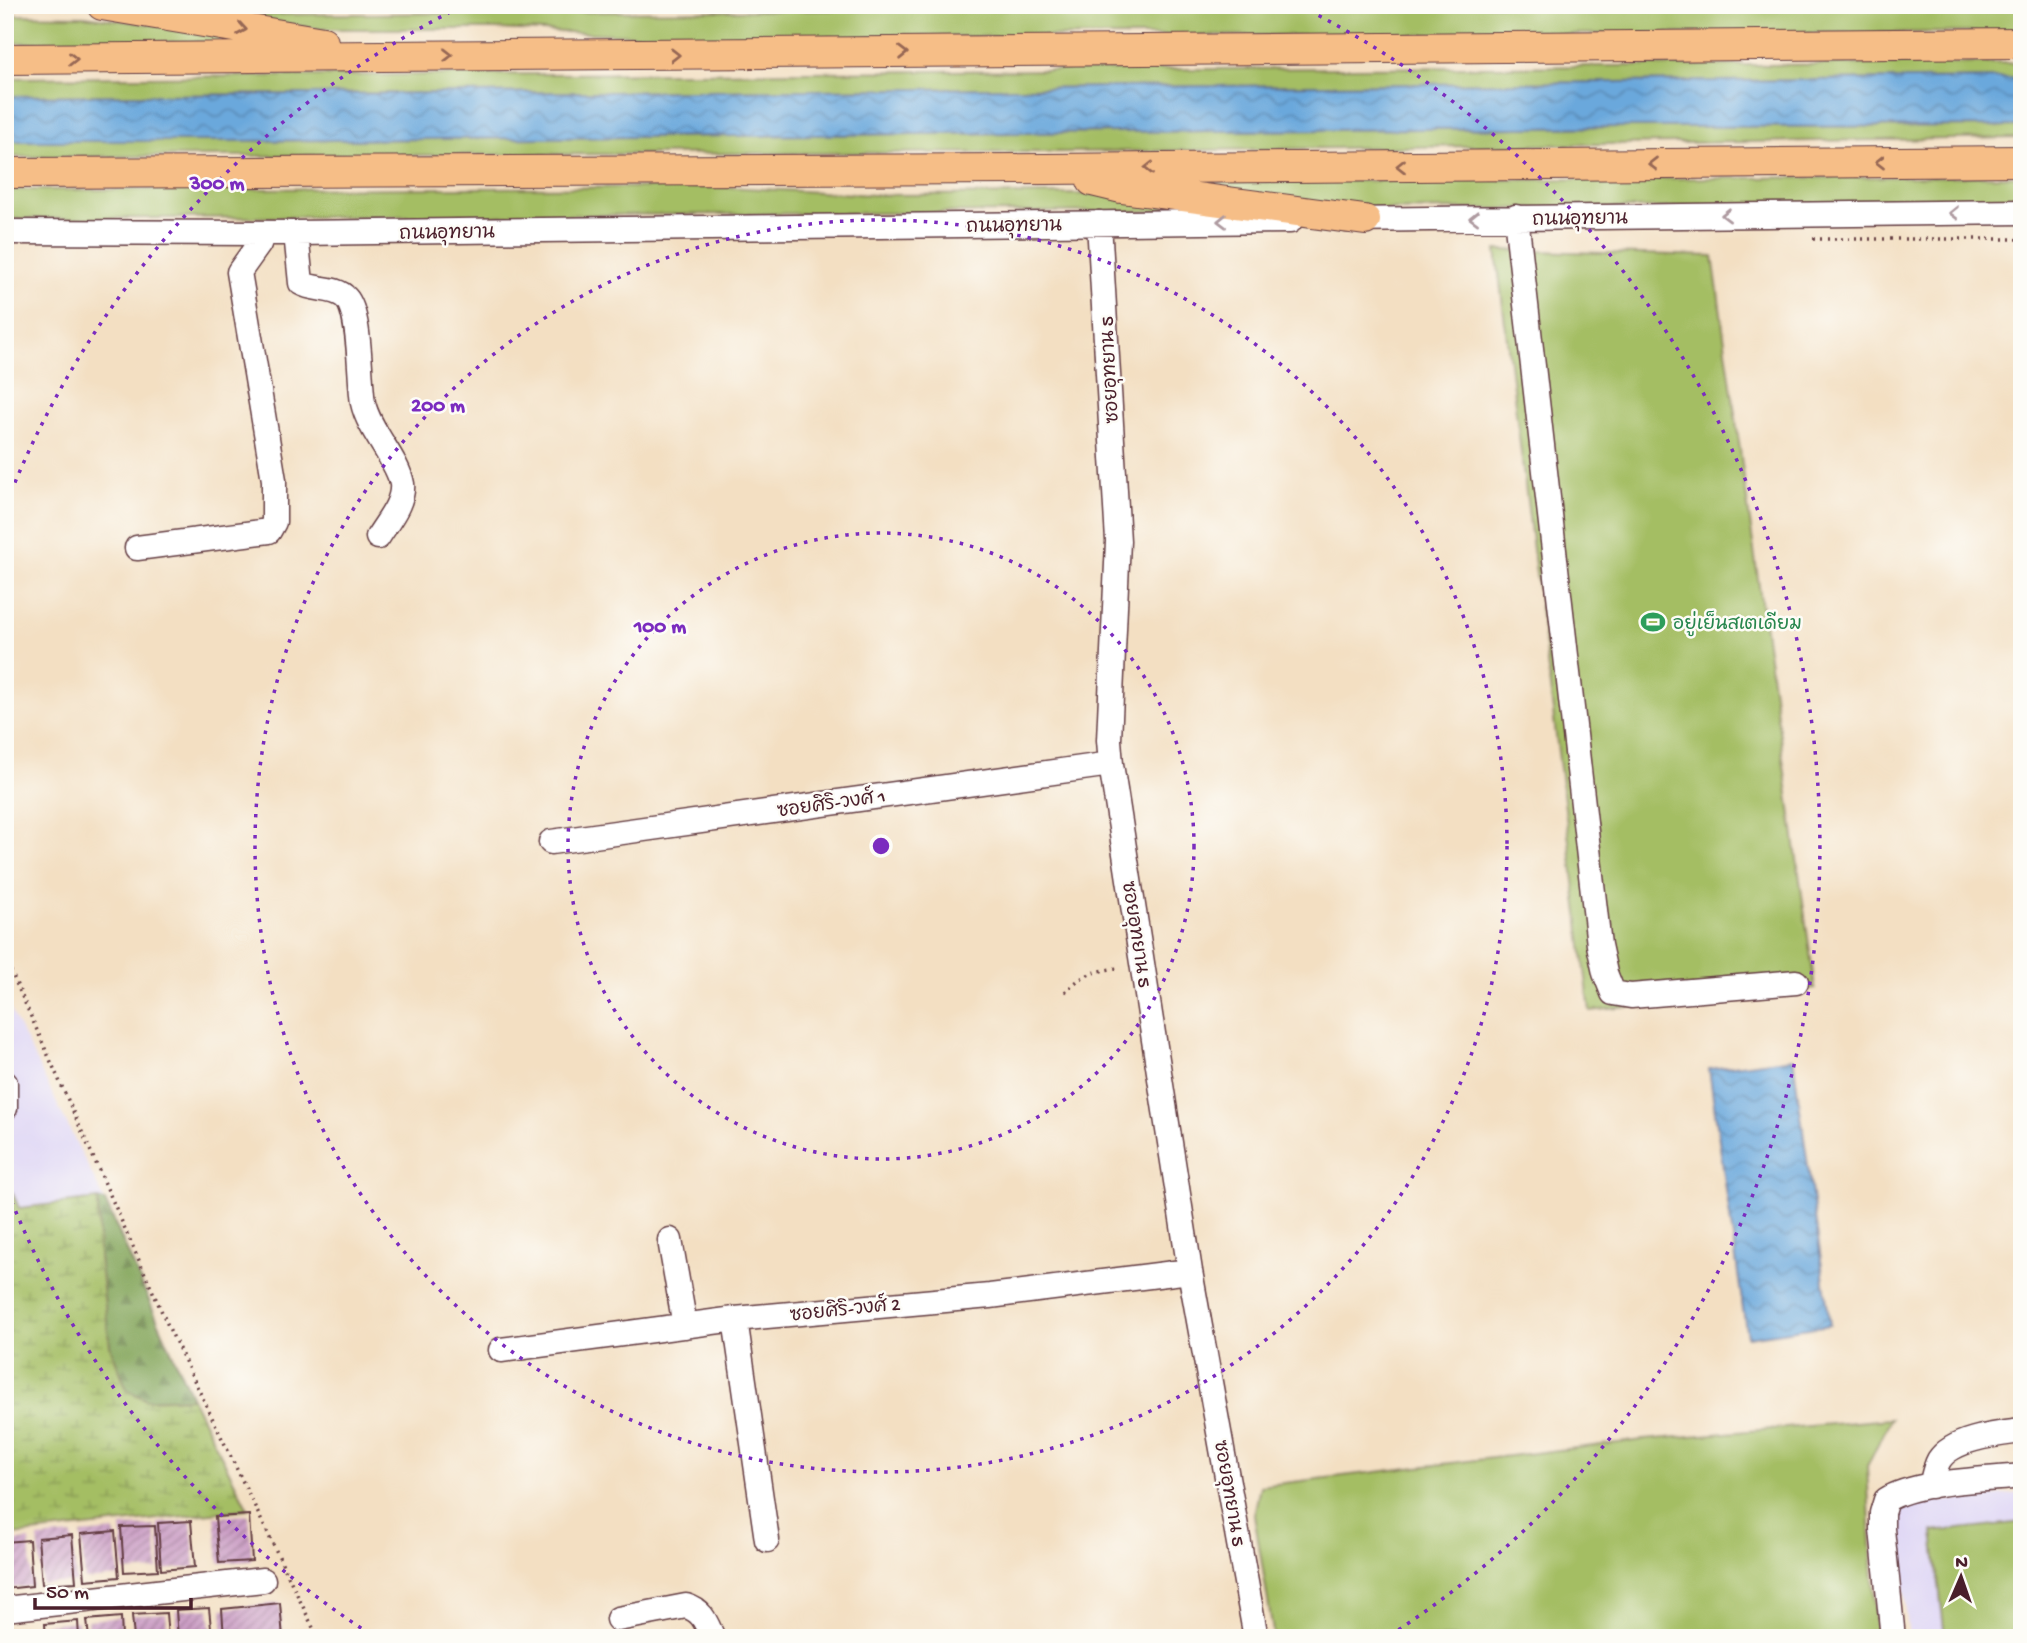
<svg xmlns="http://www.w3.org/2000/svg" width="2027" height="1643" font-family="'Gochi Hand','Playpen Sans Thai',sans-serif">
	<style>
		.built { fill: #ded5f5 }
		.grass { fill: #a4be64; stroke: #776e48; stroke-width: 2 }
		.forest { fill: url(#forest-firs); stroke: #666242; stroke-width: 2 }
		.wetland { fill: url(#wetland-marsh); stroke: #776e48; stroke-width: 2 }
		.water { fill: url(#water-waves); stroke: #5a6484; stroke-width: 2 }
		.building { fill: url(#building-hatch) }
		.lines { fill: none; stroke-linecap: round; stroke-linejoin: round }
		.minor-casing { stroke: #633c42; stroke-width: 27 }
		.major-casing { stroke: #633c42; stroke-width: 32 }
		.path { stroke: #633c42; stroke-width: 3.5; stroke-dasharray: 2 5; stroke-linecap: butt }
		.minor { stroke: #fff; stroke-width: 24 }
		.major { stroke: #f6be87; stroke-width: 30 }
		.oneway { stroke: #976754 }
		.oneway2 { stroke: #ae9aa0 }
		.ring { fill: none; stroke: #7b2cbf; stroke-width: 3.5; stroke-dasharray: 3.5 7 }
		.labels { text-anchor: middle; stroke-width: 5; stroke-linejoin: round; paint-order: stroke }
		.street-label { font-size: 19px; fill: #4a1f2b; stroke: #fdfcf7 }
		.leisure-label { font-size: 19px; fill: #27864d; stroke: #fdfcf7; text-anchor: start }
		.centre { fill: #7b2cbf; stroke: #fdfcf7; stroke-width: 3.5 }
		.ring-label { font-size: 21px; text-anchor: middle; font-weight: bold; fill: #7b2cbf; stroke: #fdfcf7; stroke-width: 5; stroke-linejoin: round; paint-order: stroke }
	</style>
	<defs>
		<pattern id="forest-firs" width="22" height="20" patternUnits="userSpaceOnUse" patternTransform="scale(1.75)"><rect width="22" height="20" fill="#83a55a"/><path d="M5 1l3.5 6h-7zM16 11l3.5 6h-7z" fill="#6d864b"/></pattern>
		<pattern id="wetland-marsh" width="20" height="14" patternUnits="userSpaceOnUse" patternTransform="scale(1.75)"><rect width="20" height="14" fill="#a4be64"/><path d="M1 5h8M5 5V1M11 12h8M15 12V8" fill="none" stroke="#889a53"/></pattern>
		<pattern id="water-waves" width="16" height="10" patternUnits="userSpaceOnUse" patternTransform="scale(1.75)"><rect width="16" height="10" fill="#6aa8dc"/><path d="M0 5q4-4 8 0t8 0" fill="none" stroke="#5988b3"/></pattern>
		<pattern id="building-hatch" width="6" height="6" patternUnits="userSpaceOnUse" patternTransform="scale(1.75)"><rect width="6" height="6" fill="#cb9ec5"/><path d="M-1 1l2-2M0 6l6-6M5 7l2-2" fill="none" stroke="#a780a0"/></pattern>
	</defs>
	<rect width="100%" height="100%" fill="#fdfcf7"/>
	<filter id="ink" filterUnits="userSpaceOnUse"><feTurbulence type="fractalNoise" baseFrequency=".0143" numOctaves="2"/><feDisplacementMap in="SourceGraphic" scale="14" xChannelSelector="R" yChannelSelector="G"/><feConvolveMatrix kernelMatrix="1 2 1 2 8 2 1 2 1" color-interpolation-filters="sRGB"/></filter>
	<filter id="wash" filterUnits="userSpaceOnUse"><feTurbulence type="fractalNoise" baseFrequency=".00686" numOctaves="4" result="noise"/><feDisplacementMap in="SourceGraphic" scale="28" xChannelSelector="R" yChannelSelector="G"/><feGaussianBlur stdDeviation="1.57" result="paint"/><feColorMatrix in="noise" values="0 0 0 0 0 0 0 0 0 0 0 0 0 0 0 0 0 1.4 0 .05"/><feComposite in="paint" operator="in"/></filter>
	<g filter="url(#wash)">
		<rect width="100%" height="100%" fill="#f3dfc2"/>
		<path class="built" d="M 5,998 L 105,1201 L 98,1199 L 5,1210 Z
			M 2022,1493 L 2022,1638 L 1909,1638 L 1895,1506 Z"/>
		<path class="grass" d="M 1458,5 L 2022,5 L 2022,32 L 705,38 L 495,29 L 320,29 L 224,15 Z
			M 5,15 L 84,16 L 222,33 L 219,42 L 5,43 Z
			M 2022,63 L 2022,78 L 608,92 L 5,96 L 5,78 Z
			M 2022,126 L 2022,138 L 1067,152 L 5,157 L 5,141 L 231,141 L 1619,127 Z
			M 2022,176 L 2022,205 L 1356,210 L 1193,188 L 1194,182 Z
			M 726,187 L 874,195 L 1103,194 L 1186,211 L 5,219 L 5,190 Z
			M 1496,250 L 1713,256 L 1815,988 L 1590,1011 Z
			M 1891,1419 L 1867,1466 L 1876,1638 L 1274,1638 L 1254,1515 L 1260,1486 L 1643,1440 Z
			M 2022,1522 L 2022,1638 L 1945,1638 L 1933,1532 Z"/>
		<path class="forest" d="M 98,1199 L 105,1201 L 192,1398 L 146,1400 L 127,1390 L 110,1346 L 99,1258 Z"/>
		<path class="wetland" d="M 5,1192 L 12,1192 L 19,1208 L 98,1199 L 99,1258 L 110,1346 L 127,1390 L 146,1400 L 192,1398 L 248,1509 L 5,1536 Z"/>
		<path class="water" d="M 2022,78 L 2022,126 L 1619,127 L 231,141 L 5,141 L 5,96 L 608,92 Z
			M 1793,1058 L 1830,1325 L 1747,1337 L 1709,1069 Z"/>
		<g id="blocks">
			<path class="building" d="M 249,1515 L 252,1561 L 219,1563 L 215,1517 Z
				M 191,1521 L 195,1567 L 161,1570 L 158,1523 Z
				M 155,1526 L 158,1570 L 124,1572 L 121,1527 Z
				M 115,1531 L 119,1577 L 85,1580 L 81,1534 Z
				M 72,1535 L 76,1582 L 42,1584 L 38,1538 Z
				M 29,1540 L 32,1586 L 5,1589 L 5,1542 Z
				M 280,1603 L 283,1638 L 224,1638 L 222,1609 Z
				M 209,1608 L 212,1638 L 178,1638 L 176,1610 Z
				M 166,1613 L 168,1638 L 134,1638 L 132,1615 Z
				M 121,1617 L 122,1638 L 89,1638 L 87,1620 Z
				M 78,1621 L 79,1638 L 46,1638 L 45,1624 Z
				M 38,1632 L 38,1638 L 5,1638 L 5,1635 Z"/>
		</g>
	</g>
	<g filter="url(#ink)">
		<use href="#blocks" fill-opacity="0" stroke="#633c42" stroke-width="2"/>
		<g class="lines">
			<g class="minor-casing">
				<path id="minor" d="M 1516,217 L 1599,945 L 1605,973 L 1613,993 L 1631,996 L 1796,982
					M 1347,220 L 2022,212
					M 1099,223 L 1118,541 L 1109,740 L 1111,764 L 1190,1271 L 1256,1638
					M 5,232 L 296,233 L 1290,221
					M 296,233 L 301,283 C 314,291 335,286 346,298 C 361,314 359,379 363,403 C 369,431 398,460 402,484 C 404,503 387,522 378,537
					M 137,548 L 269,531 L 274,522 L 274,480 L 239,272 L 259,244 L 263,233
					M 551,842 L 1111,764
					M 5,1083 L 5,1108
					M 670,1240 L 685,1326
					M 735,1319 L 767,1540
					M 501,1350 L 735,1319 L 990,1296 L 1190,1271
					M 1931,1486 C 1933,1478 1935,1467 1939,1460 C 1953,1438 1999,1434 2022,1431
					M 5,1609 L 263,1580
					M 618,1619 L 686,1606 C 703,1611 706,1623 713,1638
					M 1893,1638 L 1882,1529 L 1882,1513 L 1886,1500 C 1915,1481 1985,1480 2022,1476"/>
			</g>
			<g class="major-casing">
				<path id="major" d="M 102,5 L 323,42
					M 5,59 L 2022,43
					M 5,173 L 1045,169 L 2022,161
					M 1092,181 L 1121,188 L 1365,220"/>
			</g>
			<path class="path" d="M 1813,239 L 2022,239
				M 5,958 L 169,1328 L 318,1638
				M 1065,992 C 1083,974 1094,971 1119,968"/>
			<use href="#minor" class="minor"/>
			<use href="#major" class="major"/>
		</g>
		<defs><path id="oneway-chevron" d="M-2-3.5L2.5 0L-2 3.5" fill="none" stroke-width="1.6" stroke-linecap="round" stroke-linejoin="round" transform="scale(1.75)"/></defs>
		<g class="oneway">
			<use href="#oneway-chevron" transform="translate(242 29) rotate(10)"/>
			<use href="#oneway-chevron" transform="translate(903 53) rotate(-1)"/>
			<use href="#oneway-chevron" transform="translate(448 55)"/>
			<use href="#oneway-chevron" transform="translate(675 55)"/>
			<use href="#oneway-chevron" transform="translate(73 59)"/>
			<use href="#oneway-chevron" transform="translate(1880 162) rotate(180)"/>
			<use href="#oneway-chevron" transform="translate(1653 164) rotate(180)"/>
			<use href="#oneway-chevron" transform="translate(1401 166) rotate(180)"/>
			<use href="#oneway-chevron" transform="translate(1149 168) rotate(180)"/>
		</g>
		<g class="oneway2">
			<use href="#oneway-chevron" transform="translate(1954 213) rotate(179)"/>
			<use href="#oneway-chevron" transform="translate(1726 215) rotate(179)"/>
			<use href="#oneway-chevron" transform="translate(1474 218) rotate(179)"/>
			<use href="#oneway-chevron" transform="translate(1222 221) rotate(179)"/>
		</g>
	</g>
	<g class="ring">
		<circle cx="881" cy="846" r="313"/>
		<circle cx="881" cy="846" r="626"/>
		<path d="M370 1634A939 939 0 0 1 7 1190M7 502A939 939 0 0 1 462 6M1300 6A939 939 0 0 1 1392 1634"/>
	</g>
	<defs>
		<g id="stadium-bare" transform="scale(1.89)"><path d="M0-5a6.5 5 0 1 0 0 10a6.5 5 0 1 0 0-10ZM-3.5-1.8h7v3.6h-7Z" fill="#2e9e5b" stroke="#fdfcf7" stroke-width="2.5" paint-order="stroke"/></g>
	</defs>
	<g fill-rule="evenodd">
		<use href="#stadium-bare" x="1653" y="622"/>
	</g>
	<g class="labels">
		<g class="street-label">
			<text transform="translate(1580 217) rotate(-1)" y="7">ถนนอุทยาน</text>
			<text transform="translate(1014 224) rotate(-1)" y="7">ถนนอุทยาน</text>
			<text transform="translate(447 231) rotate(-1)" y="7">ถนนอุทยาน</text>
			<text transform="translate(1108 370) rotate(-93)" y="7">ซอยอุทยาน 5</text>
			<text transform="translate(831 802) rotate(-8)" y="7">ซอยศิริ-วงศ์ 1</text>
			<text transform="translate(1138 934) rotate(81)" y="7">ซอยอุทยาน 5</text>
			<text transform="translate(845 1308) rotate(-6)" y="7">ซอยศิริ-วงศ์ 2</text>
			<text transform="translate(1231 1493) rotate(80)" y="7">ซอยอุทยาน 5</text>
		</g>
		<g class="leisure-label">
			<text x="1673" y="629">อยู่เย็นสเตเดียม</text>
		</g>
	</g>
	<circle cx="881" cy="846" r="10" class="centre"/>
	<g class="ring-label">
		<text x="217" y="189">300 m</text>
		<text x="438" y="411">200 m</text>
		<text x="660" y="632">100 m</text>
	</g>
	<rect width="2027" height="1643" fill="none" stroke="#fdfcf7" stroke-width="28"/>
	<g transform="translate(1961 1577) rotate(2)" stroke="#fdfcf7" stroke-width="5" paint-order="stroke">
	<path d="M0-5L12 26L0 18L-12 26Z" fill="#4a1f2b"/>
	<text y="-10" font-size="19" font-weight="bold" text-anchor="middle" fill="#4a1f2b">N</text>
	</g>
	<path d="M35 1598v10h156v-10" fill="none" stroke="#4a1f2b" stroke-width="3.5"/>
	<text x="46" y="1598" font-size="21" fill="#4a1f2b" stroke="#fdfcf7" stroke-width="5" paint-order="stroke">50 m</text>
</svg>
